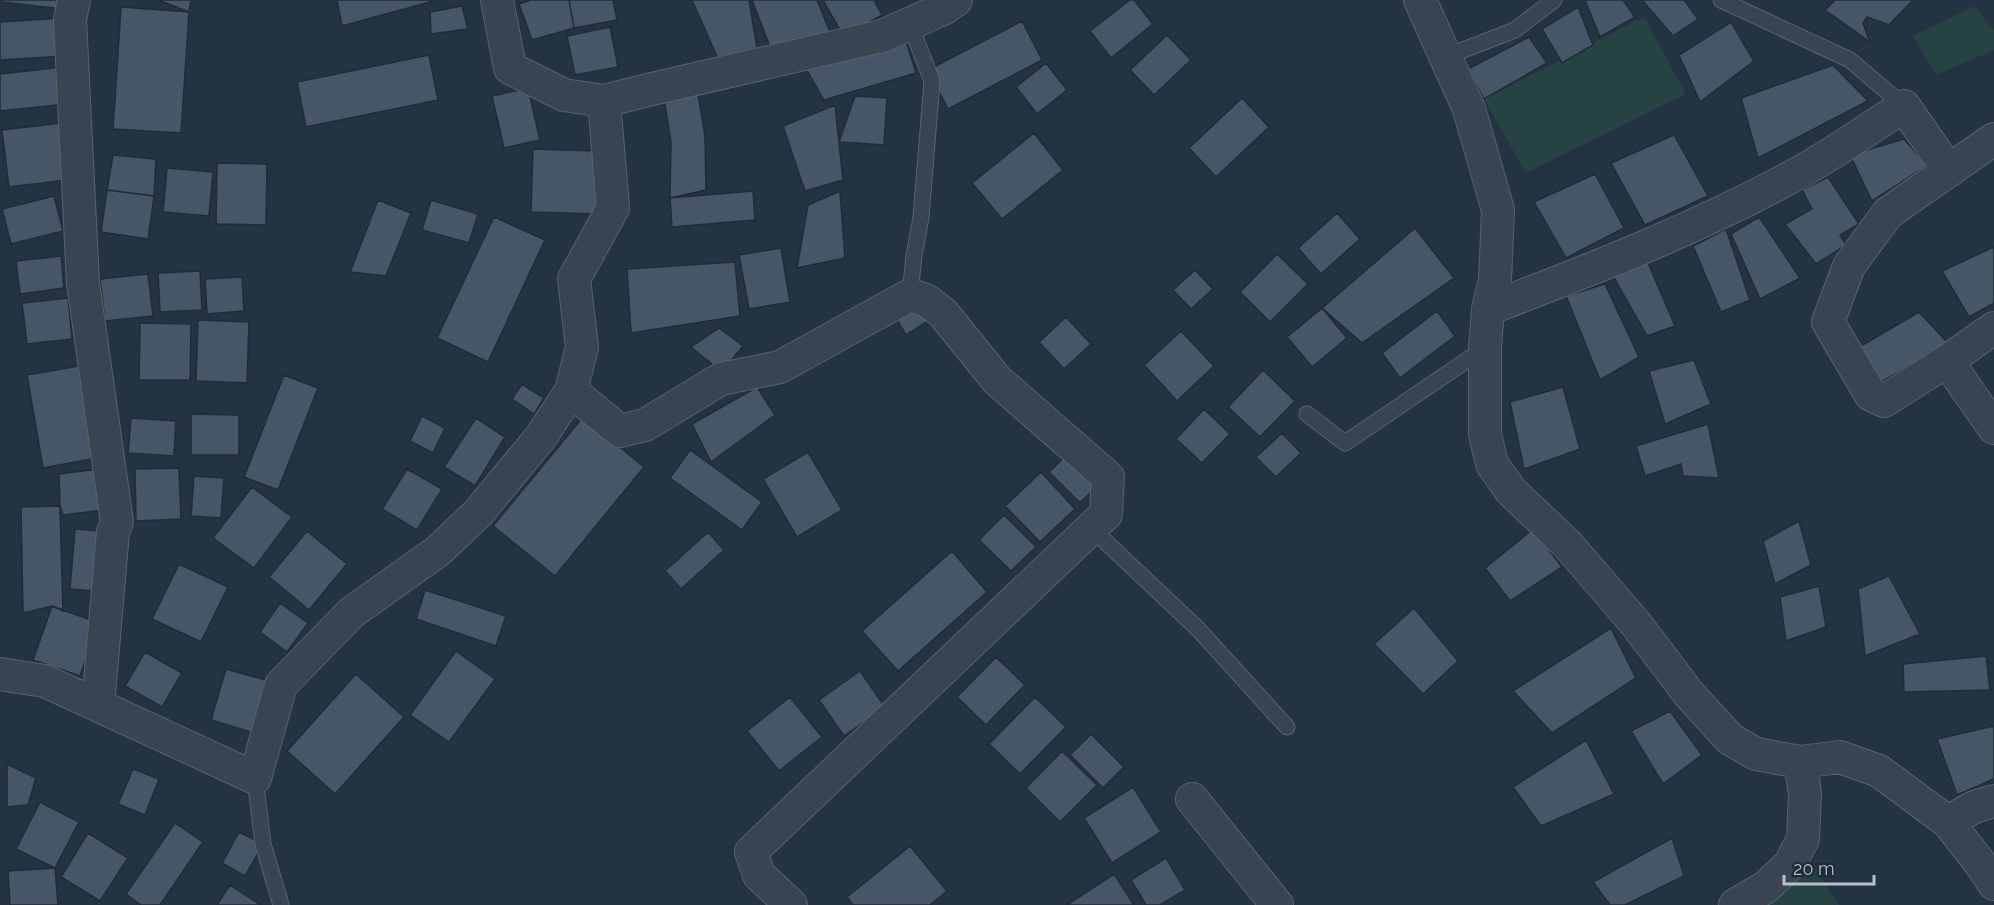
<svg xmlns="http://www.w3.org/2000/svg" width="1994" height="905" font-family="Raleway,sans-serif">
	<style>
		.green { fill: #264243 }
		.building { fill: #465567; stroke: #1f2b39; stroke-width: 1.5 }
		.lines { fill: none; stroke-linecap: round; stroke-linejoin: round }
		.lane-casing { stroke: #57626f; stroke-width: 17 }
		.street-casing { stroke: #57626f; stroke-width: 34 }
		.lane { stroke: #394452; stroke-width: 15 }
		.street { stroke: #394452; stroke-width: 32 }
	</style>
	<rect width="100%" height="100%" fill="#243343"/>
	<path class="green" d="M 1974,6 L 1994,30 L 1994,50 L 1936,75 L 1913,36 Z
		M 1644,17 L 1686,94 L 1526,173 L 1484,99 Z
		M 1811,863 L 1839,905 L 1769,905 Z"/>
	<path class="building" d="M 1,0 L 64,0 L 63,9 L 1,2 Z
		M 158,0 L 191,0 L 189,12 Z
		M 337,0 L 429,0 L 430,2 L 342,26 Z
		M 531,0 L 569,0 L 574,28 L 532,40 L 519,4 Z
		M 569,0 L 613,0 L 617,20 L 574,28 Z
		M 692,0 L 749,0 L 757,48 L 718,59 Z
		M 752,0 L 817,0 L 830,32 L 773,55 Z
		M 823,0 L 874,0 L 882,15 L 844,37 Z
		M 1130,0 L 1134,0 L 1153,24 L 1111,58 L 1090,31 Z
		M 1585,0 L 1623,0 L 1635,17 L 1600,37 Z
		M 1642,0 L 1684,0 L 1698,19 L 1673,36 Z
		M 1835,0 L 1913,0 L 1889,25 L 1867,17 L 1863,23 L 1870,42 L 1825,10 Z
		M 462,6 L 468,29 L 431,34 L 430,12 Z
		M 121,7 L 189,12 L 181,133 L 113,129 Z
		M 1578,7 L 1593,45 L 1562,63 L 1542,29 Z
		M 62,18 L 64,56 L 0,60 L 0,22 Z
		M 1022,21 L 1042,60 L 948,109 L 928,70 Z
		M 1731,22 L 1754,61 L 1700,102 L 1679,55 Z
		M 610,27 L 618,67 L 575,75 L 567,36 Z
		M 1167,35 L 1191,60 L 1154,95 L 1130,70 Z
		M 1529,37 L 1547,63 L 1484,99 L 1468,69 Z
		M 905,38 L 916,73 L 824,100 L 805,67 Z
		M 429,55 L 438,100 L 306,127 L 297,82 Z
		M 1046,63 L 1067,90 L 1037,114 L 1016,87 Z
		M 1833,65 L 1868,101 L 1758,158 L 1741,98 Z
		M 63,67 L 67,104 L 0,111 L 0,74 Z
		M 528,88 L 540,140 L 504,148 L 492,96 Z
		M 697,89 L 705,135 L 706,190 L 670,198 L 671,142 L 664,98 Z
		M 855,96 L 887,98 L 884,145 L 839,142 Z
		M 1242,98 L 1269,127 L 1216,177 L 1189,148 Z
		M 835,105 L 843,180 L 805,191 L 783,126 Z
		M 61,123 L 67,180 L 9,187 L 2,130 Z
		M 1034,133 L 1063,170 L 1002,219 L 972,183 Z
		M 1674,135 L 1708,196 L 1645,225 L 1611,163 Z
		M 1904,139 L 1927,166 L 1872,201 L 1850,155 Z
		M 533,149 L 598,151 L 596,214 L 531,212 Z
		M 113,155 L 156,159 L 154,196 L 107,190 Z
		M 217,163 L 267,164 L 266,225 L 216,224 Z
		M 167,168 L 213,172 L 209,216 L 163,212 Z
		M 1595,174 L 1624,228 L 1566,258 L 1534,202 Z
		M 1828,177 L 1859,224 L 1840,235 L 1846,245 L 1816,264 L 1785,224 L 1812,209 L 1802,190 Z
		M 107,190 L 154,196 L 148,239 L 101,232 Z
		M 753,191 L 755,220 L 672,227 L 670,198 Z
		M 840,191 L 845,258 L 797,268 L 808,205 Z
		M 54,196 L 63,231 L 11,244 L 2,209 Z
		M 378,200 L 411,213 L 386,276 L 350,272 Z
		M 431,200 L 478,214 L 469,243 L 422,230 Z
		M 1337,213 L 1360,239 L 1321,274 L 1298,248 Z
		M 494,217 L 545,240 L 488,362 L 437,338 Z
		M 1759,217 L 1800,278 L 1760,299 L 1731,234 Z
		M 1415,228 L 1454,278 L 1362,343 L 1322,308 Z
		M 1726,229 L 1750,300 L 1721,312 L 1693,246 Z
		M 1994,247 L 1994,303 L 1969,317 L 1942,271 Z
		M 781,248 L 790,302 L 749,309 L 739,255 Z
		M 1277,254 L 1308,284 L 1270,322 L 1240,292 Z
		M 61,256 L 64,288 L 20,294 L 16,261 Z
		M 1646,258 L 1675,326 L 1647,336 L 1613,276 Z
		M 735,262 L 740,316 L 631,333 L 627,269 Z
		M 1195,270 L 1213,289 L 1191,309 L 1173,290 Z
		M 200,271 L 202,310 L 160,312 L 158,273 Z
		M 148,274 L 153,316 L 105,321 L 100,279 Z
		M 242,277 L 244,311 L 207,314 L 205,279 Z
		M 1605,284 L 1639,357 L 1600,380 L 1566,296 Z
		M 68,298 L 72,339 L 27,344 L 22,303 Z
		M 887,303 L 936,316 L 906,335 Z
		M 1322,308 L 1347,338 L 1312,367 L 1287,337 Z
		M 1437,311 L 1455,336 L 1400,378 L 1382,353 Z
		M 1919,312 L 1949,344 L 1881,382 L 1861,346 Z
		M 1066,317 L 1091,344 L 1064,369 L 1039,342 Z
		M 198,320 L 249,322 L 247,383 L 196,381 Z
		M 140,323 L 191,324 L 190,380 L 139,380 Z
		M 719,328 L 743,346 L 722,372 L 691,347 Z
		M 1181,331 L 1214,366 L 1177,401 L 1144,365 Z
		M 1694,360 L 1711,404 L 1665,424 L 1649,371 Z
		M 85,365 L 102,457 L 43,468 L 27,375 Z
		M 1263,370 L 1295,401 L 1260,437 L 1228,407 Z
		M 284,375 L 318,388 L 278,490 L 244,477 Z
		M 522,384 L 544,398 L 534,414 L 512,399 Z
		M 757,387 L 775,415 L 711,462 L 692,424 Z
		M 1563,387 L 1580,449 L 1524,469 L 1510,402 Z
		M 1204,409 L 1230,434 L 1202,463 L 1176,439 Z
		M 191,414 L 239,415 L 239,455 L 191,455 Z
		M 422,416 L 445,428 L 433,453 L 410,441 Z
		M 583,417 L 644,467 L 555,576 L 493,526 Z
		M 131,418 L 176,421 L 174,456 L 128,453 Z
		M 476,418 L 505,437 L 475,486 L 444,467 Z
		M 1708,424 L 1719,478 L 1683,476 L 1681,464 L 1645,476 L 1636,446 Z
		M 1282,433 L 1301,453 L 1276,477 L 1256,457 Z
		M 1085,437 L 1115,468 L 1080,503 L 1049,472 Z
		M 690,450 L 762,502 L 742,530 L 670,478 Z
		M 808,452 L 842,510 L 797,537 L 763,479 Z
		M 179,468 L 181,519 L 136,521 L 135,469 Z
		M 99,469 L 104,510 L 63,515 L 60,506 L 59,474 Z
		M 407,469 L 442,489 L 417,530 L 382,509 Z
		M 1041,472 L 1075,509 L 1040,542 L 1005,506 Z
		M 194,476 L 224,478 L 221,518 L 191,516 Z
		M 252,487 L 292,517 L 254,568 L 213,538 Z
		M 60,506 L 63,611 L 52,606 L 23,613 L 21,507 Z
		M 1004,515 L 1036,547 L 1011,571 L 979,540 Z
		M 1799,521 L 1811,565 L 1775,584 L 1763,541 Z
		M 75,529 L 113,532 L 107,592 L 70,589 Z
		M 1533,529 L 1562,567 L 1510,601 L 1485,568 Z
		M 307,531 L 347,564 L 309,610 L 269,577 Z
		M 708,532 L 724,550 L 681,589 L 665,571 Z
		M 952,551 L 987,592 L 898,671 L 862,631 Z
		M 179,564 L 228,587 L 201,642 L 152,619 Z
		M 1889,576 L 1920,634 L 1865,656 L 1858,589 Z
		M 1819,586 L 1826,627 L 1786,641 L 1780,597 Z
		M 425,590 L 506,616 L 496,646 L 416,619 Z
		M 280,603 L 308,623 L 287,652 L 260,632 Z
		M 52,606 L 99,623 L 80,676 L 33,660 Z
		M 1414,608 L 1458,661 L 1423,694 L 1374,644 Z
		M 1611,628 L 1636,678 L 1552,733 L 1513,691 Z
		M 456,651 L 495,679 L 449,742 L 410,715 Z
		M 145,652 L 182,673 L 162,707 L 125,686 Z
		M 1986,656 L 1990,690 L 1904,692 L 1903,664 Z
		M 996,657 L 1025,685 L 986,725 L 957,697 Z
		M 226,669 L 269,681 L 254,733 L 211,720 Z
		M 860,671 L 885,707 L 844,736 L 819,700 Z
		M 356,674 L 404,717 L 335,794 L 287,751 Z
		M 790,697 L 822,737 L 779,771 L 747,731 Z
		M 1035,697 L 1066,727 L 1020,774 L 989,744 Z
		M 1670,711 L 1702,755 L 1663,784 L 1631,731 Z
		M 1994,726 L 1994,779 L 1957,795 L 1937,739 Z
		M 1091,734 L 1124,767 L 1103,788 L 1070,755 Z
		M 1586,740 L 1614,794 L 1541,826 L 1513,787 Z
		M 1062,751 L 1097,785 L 1060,822 L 1026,788 Z
		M 7,764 L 36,778 L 28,805 L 7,807 Z
		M 133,769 L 159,779 L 145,815 L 118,804 Z
		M 1133,787 L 1161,832 L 1112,863 L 1084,818 Z
		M 40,802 L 79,822 L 55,868 L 16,849 Z
		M 175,823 L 203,842 L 160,905 L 141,905 L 126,894 Z
		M 239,832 L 263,844 L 245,876 L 222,863 Z
		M 88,833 L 128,858 L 100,901 L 61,877 Z
		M 1672,838 L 1684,876 L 1625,905 L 1610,905 L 1593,882 Z
		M 910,846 L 947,891 L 930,905 L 853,905 L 847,897 Z
		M 1166,858 L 1185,890 L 1160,905 L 1146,905 L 1131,880 Z
		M 55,868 L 58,905 L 10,905 L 8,871 Z
		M 1114,874 L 1134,905 L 1067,905 Z
		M 230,885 L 261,905 L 217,905 Z"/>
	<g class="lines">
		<g class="lane-casing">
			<path id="lane" d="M 1721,0 L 1850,60 L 1904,106
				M 910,24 L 932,81 L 921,217 L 914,256 L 910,295
				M 1445,57 L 1515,30 L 1554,0
				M 1307,414 L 1345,443 L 1485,348
				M 1091,528 L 1198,629 L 1287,727
				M 255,778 L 263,844 L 281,905"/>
		</g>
		<g class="street-casing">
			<path id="street" d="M 74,0 L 70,19 L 83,283 L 117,522 L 113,532 L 98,705
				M 497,0 L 510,68 L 564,95 L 604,101 L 652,89 L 882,36 L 943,9 L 956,0
				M 1420,0 L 1469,109 L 1498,210 L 1495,280 L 1488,309 L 1485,348 L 1485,434 L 1492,464 L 1511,491 L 1568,545 L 1636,624 L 1689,694 L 1730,739 L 1756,754 L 1800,762 L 1840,757 L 1879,771 L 1948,822 L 1983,867 L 1994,884
				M 1994,139 L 1888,213 L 1849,266 L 1828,322 L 1871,395 L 1884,401 L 1947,361 L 1994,328
				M 1488,309 C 1596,268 1703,226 1804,170 C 1839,150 1871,127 1904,106 L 1949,171
				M 1947,361 L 1994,428
				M 571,391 L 620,431 L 645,425 L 721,379 L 780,367 L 910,295 L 926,300 L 943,313 L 997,380 L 1108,477 L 1106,514 L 751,852 L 759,875 L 791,905
				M 0,674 L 45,681 L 255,778 L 281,685 L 351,613 L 438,551 L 478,513 L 540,438 L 571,391 L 582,347 L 574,279 L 613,208 L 604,101
				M 1192,799 L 1277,905
				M 1948,822 L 1974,807 L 1994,801
				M 1735,905 L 1766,887 L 1790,864 L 1803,839 L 1805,793 L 1800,762"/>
		</g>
		<use href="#lane" class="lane"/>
		<use href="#street" class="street"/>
	</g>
	<path d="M1784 875v9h90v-9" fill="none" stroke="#b6bfcc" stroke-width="3"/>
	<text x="1793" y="875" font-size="18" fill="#b6bfcc" stroke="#1d2937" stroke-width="4.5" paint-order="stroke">20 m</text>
</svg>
